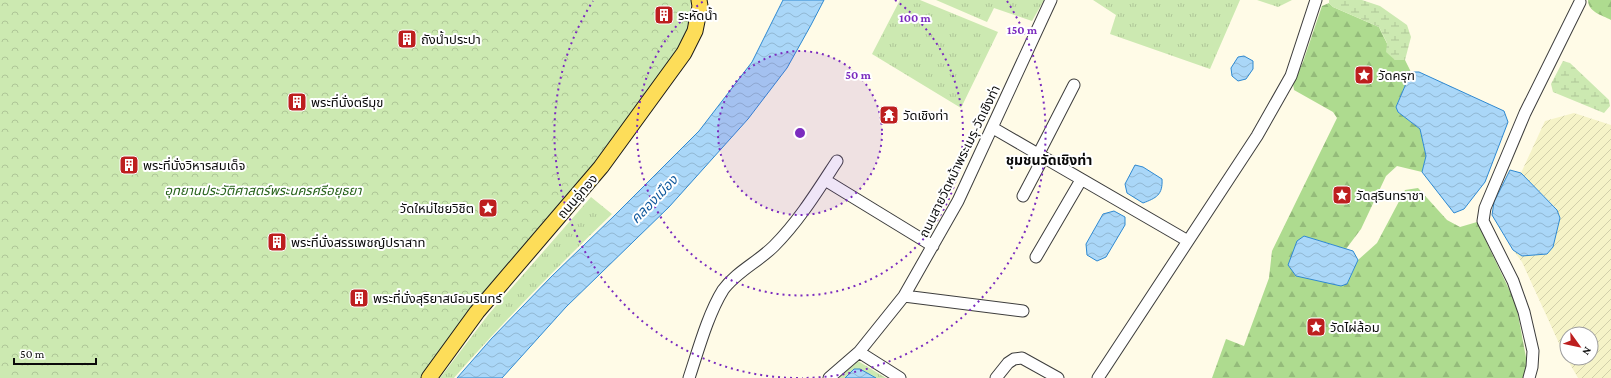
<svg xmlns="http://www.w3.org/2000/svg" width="1611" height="378" font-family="'Crimson Pro','Noto Sans Thai',serif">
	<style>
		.farmland { fill: url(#farmland-furrows); fill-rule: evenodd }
		.grass { fill: url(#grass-tufts) }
		.forest { fill: url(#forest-firs) }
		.wetland { fill: url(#wetland-marsh) }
		.park { fill: url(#park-crowns) }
		.water { fill: url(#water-waves); stroke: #2f89d1 }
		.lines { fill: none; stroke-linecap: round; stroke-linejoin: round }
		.minor-casing { stroke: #3d3d3d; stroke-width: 13 }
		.major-casing { stroke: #1b1b1b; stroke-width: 17 }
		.minor { stroke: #fff; stroke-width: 11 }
		.major { stroke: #fddd59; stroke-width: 15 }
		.ring { fill: none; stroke: #7b2cbf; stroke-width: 2; stroke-dasharray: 2 4 }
		.labels { text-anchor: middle; stroke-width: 4; stroke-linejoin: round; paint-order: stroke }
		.poi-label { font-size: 13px; fill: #0a0a0a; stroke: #fff; text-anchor: start }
		.street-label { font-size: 13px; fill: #0a0a0a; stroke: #fff }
		.park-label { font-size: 13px; font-style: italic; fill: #26621a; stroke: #fff }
		.neighbourhood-label { font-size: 14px; font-weight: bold; fill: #0a0a0a; stroke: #fff }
		.water-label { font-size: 14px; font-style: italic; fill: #115a9e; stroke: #fff }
		.centre { fill: #7b2cbf; stroke: #fff; stroke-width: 2 }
		.ring-label { font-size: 12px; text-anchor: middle; font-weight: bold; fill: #7b2cbf; stroke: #fff; stroke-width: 4; stroke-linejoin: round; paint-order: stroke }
	</style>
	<defs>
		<pattern id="farmland-furrows" width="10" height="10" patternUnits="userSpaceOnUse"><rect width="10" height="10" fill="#f5f3c7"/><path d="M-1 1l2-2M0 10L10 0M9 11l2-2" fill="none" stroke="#d1cfaa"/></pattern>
		<pattern id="grass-tufts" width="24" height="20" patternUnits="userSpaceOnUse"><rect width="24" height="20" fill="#cce9b1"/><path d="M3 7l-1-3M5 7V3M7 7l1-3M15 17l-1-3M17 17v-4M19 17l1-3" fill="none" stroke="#aec697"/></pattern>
		<pattern id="forest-firs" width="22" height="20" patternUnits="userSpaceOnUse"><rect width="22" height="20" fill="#aedb8f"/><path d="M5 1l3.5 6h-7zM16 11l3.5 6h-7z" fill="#94bb7a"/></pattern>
		<pattern id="wetland-marsh" width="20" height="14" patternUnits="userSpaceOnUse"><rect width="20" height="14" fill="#cce9b1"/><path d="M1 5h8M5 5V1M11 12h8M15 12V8" fill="none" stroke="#aec697"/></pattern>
		<pattern id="park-crowns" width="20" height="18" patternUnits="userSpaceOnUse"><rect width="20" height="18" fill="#cce9b1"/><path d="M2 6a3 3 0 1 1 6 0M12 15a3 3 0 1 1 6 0" fill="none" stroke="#aec697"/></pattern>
		<pattern id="water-waves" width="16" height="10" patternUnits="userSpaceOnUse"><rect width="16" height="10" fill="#aad7f8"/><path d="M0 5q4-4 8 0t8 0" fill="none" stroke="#91b7d3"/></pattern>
	</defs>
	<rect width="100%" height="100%" fill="#fffbe7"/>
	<path class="farmland" d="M 1574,113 L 1611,125 L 1611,378 L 1578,378 L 1563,352 L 1522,262 L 1513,250 L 1522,256 L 1557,209 L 1521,173 L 1545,121 ZM 1567,334 L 1591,334 L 1591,358 L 1567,358 Z"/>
	<path class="grass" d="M 900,0 L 920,0 L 998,32 L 961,108 L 872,54 Z
		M 936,0 L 1044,0 L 1032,21 L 994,8 L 987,22 Z
		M 1093,0 L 1240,0 L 1210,69 L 1110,34 L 1116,15 Z
		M 1257,0 L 1292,0 L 1278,7 Z
		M 591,197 L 612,214 C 557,267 504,321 454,378 L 440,378 L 488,315 Z
		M 858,361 L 886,378 L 839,378 Z"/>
	<path class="forest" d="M 1588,0 L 1611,0 L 1611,20 C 1602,15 1588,12 1588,0 Z
		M 1329,3 L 1333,7 L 1379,27 L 1395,60 L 1405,60 L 1411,72 L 1396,107 L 1398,112 L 1420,129 L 1426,156 L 1422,172 L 1397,166 L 1386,176 L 1361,229 L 1346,249 L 1304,236 L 1347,284 L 1358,260 L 1377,243 L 1405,190 L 1418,188 L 1447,220 L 1460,227 L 1477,222 L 1516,304 L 1527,363 L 1523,378 L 1212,378 L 1226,339 L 1244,346 L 1269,278 L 1272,251 L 1337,118 L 1333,112 L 1294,90 L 1293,84 L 1303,62 L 1322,6 Z"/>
	<path class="wetland" d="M 1329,0 L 1362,0 L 1380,6 L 1407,25 L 1411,37 L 1405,60 L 1395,60 L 1386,52 L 1387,43 L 1379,27 L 1333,7 L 1329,3 Z
		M 1563,61 L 1570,63 L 1609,100 L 1610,106 L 1604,113 L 1553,92 L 1551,84 Z"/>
	<path class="park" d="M 0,0 L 691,0 L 689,27 L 679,51 L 597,164 L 422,378 L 0,378 Z"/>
	<path class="water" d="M 783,0 L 824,0 L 811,25 L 787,68 L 748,119 L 669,207 L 566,307 L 502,378 L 457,378 L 492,338 L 552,276 L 614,216 L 699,131 L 752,62 Z
		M 1244,56 L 1253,61 L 1253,69 L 1246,79 L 1238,81 L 1232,76 L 1231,68 L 1238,57 Z
		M 1411,72 L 1419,72 L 1504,111 L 1508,122 L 1485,182 L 1464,209 L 1454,213 L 1422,172 L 1426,156 L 1420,129 L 1398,112 L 1396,107 Z
		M 1135,165 L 1143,167 L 1162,179 C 1163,195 1156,198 1143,203 L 1127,193 L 1125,184 Z
		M 1510,170 L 1521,173 L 1557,210 L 1560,218 L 1553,247 L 1547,254 L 1522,256 L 1513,250 L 1492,215 L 1494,202 Z
		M 1114,211 L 1125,217 L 1125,225 L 1106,257 L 1097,261 L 1087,255 L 1086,244 L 1103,214 Z
		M 1304,236 L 1353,251 L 1358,260 L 1347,284 L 1341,286 L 1296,276 L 1288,265 L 1297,241 Z
		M 854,369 L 860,369 L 876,378 L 845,378 Z"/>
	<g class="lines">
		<g class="minor-casing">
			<path id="minor" d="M 993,128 L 1188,241
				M 1038,155 L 1074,85
				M 825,180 L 933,246
				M 1023,196 L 1043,158
				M 1036,257 L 1081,180
				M 904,296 L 1023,311
				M 859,352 L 900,378
				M 689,378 C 698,351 708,314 723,290 C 736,272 758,262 774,246 C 799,221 818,190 837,161
				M 829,378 L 859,352 L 904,296 L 958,201 L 1051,0
				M 996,378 L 1008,363 L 1014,359 L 1022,358 L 1058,378
				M 1098,378 L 1257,136 L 1291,76 L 1316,0
				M 1529,378 L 1532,367 L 1533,351 L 1524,312 L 1513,281 L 1483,221 L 1485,208 L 1525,113 L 1580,2"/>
		</g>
		<g class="major-casing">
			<path id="major" d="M 429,378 L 477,312 L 601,167 L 684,53 L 695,31 L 700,6 L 699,0"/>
		</g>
		<use href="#minor" class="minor"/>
		<use href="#major" class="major"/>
	</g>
	<circle cx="800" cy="133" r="82" fill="#7b2cbf" fill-opacity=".12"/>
	<g class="ring">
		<circle cx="800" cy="133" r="82"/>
		<path d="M895 0A163 163 0 1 1 705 0"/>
		<path d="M798 378A245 245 0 0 1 593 1M1007 1A245 245 0 0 1 802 378"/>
	</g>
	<defs>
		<g id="building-square" transform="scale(1)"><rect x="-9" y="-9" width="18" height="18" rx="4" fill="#bd1f1f" stroke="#fff"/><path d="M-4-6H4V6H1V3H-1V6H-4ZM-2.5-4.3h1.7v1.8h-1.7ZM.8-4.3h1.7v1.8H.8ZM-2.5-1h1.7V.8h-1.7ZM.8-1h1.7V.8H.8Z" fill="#fff"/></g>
		<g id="sight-square" transform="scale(1)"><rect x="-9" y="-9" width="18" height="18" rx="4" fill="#bd1f1f" stroke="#fff"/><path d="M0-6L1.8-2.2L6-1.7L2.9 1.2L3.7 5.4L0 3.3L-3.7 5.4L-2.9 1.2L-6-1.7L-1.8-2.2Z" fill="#fff"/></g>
		<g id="temple-square" transform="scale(1)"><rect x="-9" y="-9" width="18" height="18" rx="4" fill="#bd1f1f" stroke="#fff"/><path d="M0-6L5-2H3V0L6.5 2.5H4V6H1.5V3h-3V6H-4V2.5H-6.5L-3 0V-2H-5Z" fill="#fff"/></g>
	</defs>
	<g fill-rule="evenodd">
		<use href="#building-square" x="664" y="15"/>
		<use href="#building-square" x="407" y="39"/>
		<use href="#sight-square" x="1364" y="75"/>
		<use href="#building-square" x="297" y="102"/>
		<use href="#temple-square" x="889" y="115"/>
		<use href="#building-square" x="129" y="165"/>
		<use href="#sight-square" x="1342" y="195"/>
		<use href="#sight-square" x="488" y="208"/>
		<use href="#building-square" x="277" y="242"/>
		<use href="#building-square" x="359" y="298"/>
		<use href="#sight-square" x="1316" y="327"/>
	</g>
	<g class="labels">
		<g class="poi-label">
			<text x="678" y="20">ระหัดน้ำ</text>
			<text x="421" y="44">ถังน้ำประปา</text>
			<text x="1378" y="80">วัดครุฑ</text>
			<text x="311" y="107">พระที่นั่งตรีมุข</text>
			<text x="903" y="120">วัดเชิงท่า</text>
			<text x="143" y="170">พระที่นั่งวิหารสมเด็จ</text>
			<text x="1356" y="200">วัดสุรินทราชา</text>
			<text x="474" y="213" text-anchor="end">วัดใหม่ไชยวิชิต</text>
			<text x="291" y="247">พระที่นั่งสรรเพชญ์ปราสาท</text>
			<text x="373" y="303">พระที่นั่งสุริยาสน์อมรินทร์</text>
			<text x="1330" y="332">วัดไผ่ล้อม</text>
		</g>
		<g class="street-label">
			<text transform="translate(959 161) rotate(-64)" y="5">ถนนสายวัดหน้าพระเมรุ-วัดเชิงท่า</text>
			<text transform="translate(577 196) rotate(-49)" y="5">ถนนอู่ทอง</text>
		</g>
		<g class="park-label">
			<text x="263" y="195">อุทยานประวัติศาสตร์พระนครศรีอยุธยา</text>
		</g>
		<g class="neighbourhood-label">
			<text x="1049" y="165">ชุมชนวัดเชิงท่า</text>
		</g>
		<g class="water-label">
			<text transform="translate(654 199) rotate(-46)" y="5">คลองเมือง</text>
		</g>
	</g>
	<circle cx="800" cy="133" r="6" class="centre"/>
	<g class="ring-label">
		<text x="915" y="22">100 m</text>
		<text x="1022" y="34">150 m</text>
		<text x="858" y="79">50 m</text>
	</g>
	<g transform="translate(1579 346) rotate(123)"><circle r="19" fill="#ffffff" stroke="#9d9d9d"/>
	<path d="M0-3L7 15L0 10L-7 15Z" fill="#bd1f1f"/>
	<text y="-6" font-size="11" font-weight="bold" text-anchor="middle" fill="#0a0a0a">N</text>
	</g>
	<path d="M14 358v6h82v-6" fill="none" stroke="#0a0a0a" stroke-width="2"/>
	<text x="20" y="358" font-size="12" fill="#0a0a0a" stroke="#ffffff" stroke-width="3" paint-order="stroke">50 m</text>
</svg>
